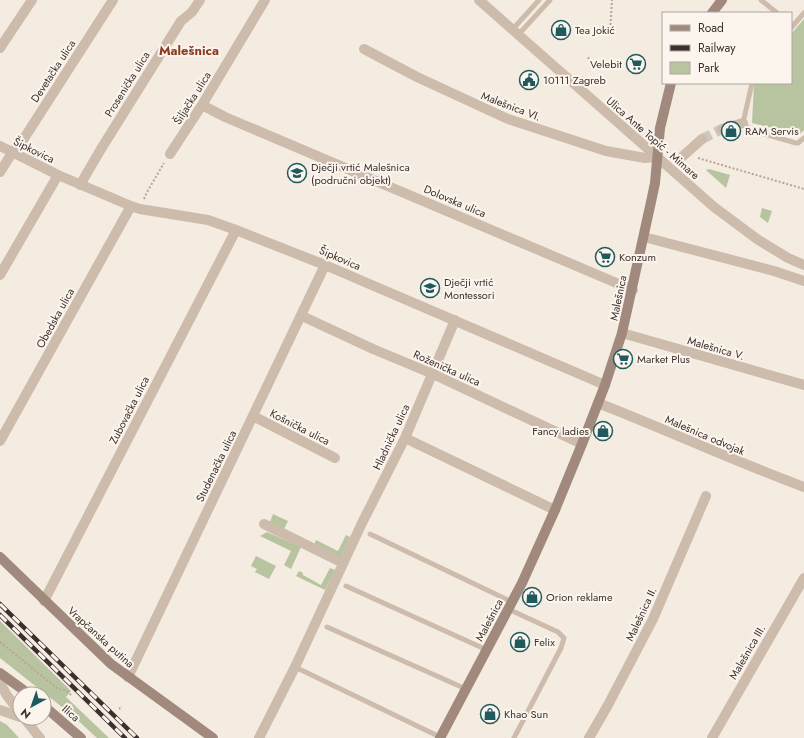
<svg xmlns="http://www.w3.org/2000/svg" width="804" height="738" font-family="Jost,sans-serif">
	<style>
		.green { fill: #b8c4a0 }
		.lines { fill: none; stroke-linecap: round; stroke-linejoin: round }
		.street-tunnel { stroke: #cfc6bd; stroke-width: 10; stroke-dasharray: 10 5; stroke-linecap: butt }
		.path { stroke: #b9a596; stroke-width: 2; stroke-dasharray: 2 2; stroke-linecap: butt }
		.lane { stroke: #cdbbac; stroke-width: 5 }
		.street { stroke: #cdbbac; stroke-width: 10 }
		.secondary { stroke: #a18a7d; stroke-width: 10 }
		.rail-casing { stroke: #3b302b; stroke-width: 4.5 }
		.rail { stroke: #fbf5ee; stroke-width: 3; stroke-dasharray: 9; stroke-linecap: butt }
		.labels { text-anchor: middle; stroke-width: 4; stroke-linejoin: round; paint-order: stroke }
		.poi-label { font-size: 11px; fill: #3b302b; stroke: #fbf5ee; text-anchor: start }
		.street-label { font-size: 11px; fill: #3b302b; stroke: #fbf5ee }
		.quarter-label { font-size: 13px; font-weight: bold; fill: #8c3b22; stroke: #fbf5ee }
	</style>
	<rect width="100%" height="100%" fill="#f4ebe1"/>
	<path class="green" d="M 804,19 L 804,130 L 799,135 L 752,123 L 754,83 L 791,83 L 791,34 Z
		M 709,169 L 730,175 L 726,188 L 706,170 Z
		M 762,208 L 772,211 L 768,223 L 760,217 Z
		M 273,514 L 288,521 L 284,529 L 270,522 Z
		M 267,532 L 301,547 L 291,569 L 284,565 L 291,551 L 260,536 Z
		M 346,535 L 350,537 L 340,559 L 314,545 L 316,540 L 338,551 Z
		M 256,556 L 276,566 L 269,579 L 255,572 L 257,569 L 251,566 Z
		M 330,568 L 335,570 L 325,590 L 296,576 L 299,571 L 303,573 L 303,575 L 321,585 Z
		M 0,621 L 71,691 L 66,697 L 109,738 L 97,738 L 72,715 L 0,658 Z
		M 0,721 L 7,725 L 19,738 L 0,738 Z"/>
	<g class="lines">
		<path class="street-tunnel" d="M 702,139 L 722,129"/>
		<path class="path" d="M 610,33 L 612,0
			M 588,59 L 589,57
			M 698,158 L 804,189
			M 144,199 L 147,192 L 164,163
			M 0,642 L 58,689 L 66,690 L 71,695
			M 119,709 L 122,706"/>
		<path class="lane" d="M 761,0 L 777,13
			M 791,28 L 804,13
			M 512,30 L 539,0
			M 518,35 L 550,0
			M 752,83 L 743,123 L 750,130 L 796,143 L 798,143 L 804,138
			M 370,534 L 512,602
			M 346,586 L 487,650
			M 508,609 L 558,632 L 564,638 L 561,648 L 514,738
			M 327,627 L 466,689
			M 295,667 L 440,737"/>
		<path class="street" d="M 479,0 L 714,207 L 757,239 L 788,258 L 804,265
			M 0,48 L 32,0
			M 364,49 L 417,77 L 508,119 L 606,151 L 645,158 L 657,157
			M 202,105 L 225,117 L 633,290
			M 722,129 L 743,123
			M 0,146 L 58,175 L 131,206 L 140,209 L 208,220 L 236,230 L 325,265 L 605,385
			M 170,154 L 202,105 L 265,0
			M 683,156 L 702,139
			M 0,172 L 12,153 L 23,140 L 113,0
			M 80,185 L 101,149 L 181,21 L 192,12 L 200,0
			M 644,237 L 774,271 L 804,281
			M 0,275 L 58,175
			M 302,316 L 373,349 L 433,374 L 582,444
			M 622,333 L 804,385
			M 598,403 C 667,430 734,461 804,487
			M 253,416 L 335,458
			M 405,438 L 555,510
			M 0,441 L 131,206
			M 264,524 L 343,563
			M 44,601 L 236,230
			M 128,677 L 325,265
			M 0,683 L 6,694 L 20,713
			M 0,710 L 20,717
			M 24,718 L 40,738
			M 259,738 L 295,667 L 362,523 L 405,438 L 455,320
			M 589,738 L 608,705 L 653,619 L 706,496
			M 712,738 L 804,578"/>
		<path class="secondary" d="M 712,13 L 722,0
			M 0,557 L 111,664 L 213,738
			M 0,673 L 29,694
			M 44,706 L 81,738
			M 440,738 L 522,583 L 555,510 L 582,444 L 605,385 L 622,333 L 651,202 L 655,183 L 660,128 L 671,83"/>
		<g class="rail-casing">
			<path id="rail" d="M 0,604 L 137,738
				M 0,615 L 125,738"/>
		</g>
		<use href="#rail" class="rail"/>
	</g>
	<defs>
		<g id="shop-ring" transform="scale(1)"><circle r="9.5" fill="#fbf5ee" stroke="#1f5a5e" stroke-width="1.5"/><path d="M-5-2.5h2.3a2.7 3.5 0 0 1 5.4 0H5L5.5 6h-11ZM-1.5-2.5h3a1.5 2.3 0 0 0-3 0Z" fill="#1f5a5e"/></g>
		<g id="supermarket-ring" transform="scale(1)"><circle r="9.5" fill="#fbf5ee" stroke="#1f5a5e" stroke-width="1.5"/><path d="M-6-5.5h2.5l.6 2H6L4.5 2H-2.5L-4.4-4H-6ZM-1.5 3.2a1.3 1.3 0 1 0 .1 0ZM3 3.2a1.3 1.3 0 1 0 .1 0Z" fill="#1f5a5e"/></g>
		<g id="civic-ring" transform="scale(1)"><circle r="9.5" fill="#fbf5ee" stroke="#1f5a5e" stroke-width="1.5"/><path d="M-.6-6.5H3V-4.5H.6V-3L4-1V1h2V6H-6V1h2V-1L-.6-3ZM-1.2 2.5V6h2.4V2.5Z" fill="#1f5a5e"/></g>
		<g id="school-ring" transform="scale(1)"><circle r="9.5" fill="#fbf5ee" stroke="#1f5a5e" stroke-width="1.5"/><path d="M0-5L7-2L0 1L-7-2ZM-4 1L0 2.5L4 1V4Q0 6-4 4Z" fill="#1f5a5e"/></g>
	</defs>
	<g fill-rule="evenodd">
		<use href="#shop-ring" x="561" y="30"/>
		<use href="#supermarket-ring" x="636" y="64"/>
		<use href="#civic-ring" x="529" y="80"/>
		<use href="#shop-ring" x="731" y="131"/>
		<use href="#school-ring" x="297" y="173"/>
		<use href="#supermarket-ring" x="605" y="257"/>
		<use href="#school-ring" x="430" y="288"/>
		<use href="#supermarket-ring" x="623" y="359"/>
		<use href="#shop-ring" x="603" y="431"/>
		<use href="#shop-ring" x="532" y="597"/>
		<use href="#shop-ring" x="520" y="642"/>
		<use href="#shop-ring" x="490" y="714"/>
	</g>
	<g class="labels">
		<g class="poi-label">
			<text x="575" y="34">Tea Jokić</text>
			<text x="622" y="68" text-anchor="end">Velebit</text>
			<text x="543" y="84">10111 Zagreb</text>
			<text x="745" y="135">RAM Servis</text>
			<text x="311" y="171">Dječji vrtić Malešnica<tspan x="311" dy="13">(područni objekt)</tspan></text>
			<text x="619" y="261">Konzum</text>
			<text x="444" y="286">Dječji vrtić<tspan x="444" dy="13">Montessori</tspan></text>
			<text x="637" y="363">Market Plus</text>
			<text x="589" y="435" text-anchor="end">Fancy ladies</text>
			<text x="546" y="601">Orion reklame</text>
			<text x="534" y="646">Felix</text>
			<text x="504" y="718">Khao Sun</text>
		</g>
		<g class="street-label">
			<text transform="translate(53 71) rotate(-57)" y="4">Devetačka ulica</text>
			<text transform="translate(127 84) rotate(-58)" y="4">Prosenička ulica</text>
			<text transform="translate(192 98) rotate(-58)" y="4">Šiljačka ulica</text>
			<text transform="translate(511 106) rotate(21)" y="4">Malešnica VI.</text>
			<text transform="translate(653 138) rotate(41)" y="4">Ulica Ante Topić - Mimare</text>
			<text transform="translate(34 150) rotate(26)" y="4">Šipkovica</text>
			<text transform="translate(455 201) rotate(23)" y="4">Dolovska ulica</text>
			<text transform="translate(340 258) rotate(23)" y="4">Šipkovica</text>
			<text transform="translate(618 298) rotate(-78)" y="4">Malešnica</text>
			<text transform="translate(55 318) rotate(-61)" y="4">Obedska ulica</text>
			<text transform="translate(716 348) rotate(16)" y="4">Malešnica V.</text>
			<text transform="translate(447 368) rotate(24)" y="4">Roženička ulica</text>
			<text transform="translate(129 410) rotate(-63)" y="4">Zubovačka ulica</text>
			<text transform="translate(300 427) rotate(27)" y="4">Košnička ulica</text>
			<text transform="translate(705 435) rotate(23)" y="4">Malešnica odvojak</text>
			<text transform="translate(391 437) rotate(-65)" y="4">Hladnička ulica</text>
			<text transform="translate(216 466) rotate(-64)" y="4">Studenačka ulica</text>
			<text transform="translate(641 614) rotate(-65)" y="4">Malešnica II.</text>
			<text transform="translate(489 620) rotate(-62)" y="4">Malešnica</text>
			<text transform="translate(101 637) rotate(42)" y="4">Vrapčanska putina</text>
			<text transform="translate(747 652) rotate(-60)" y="4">Malešnica III.</text>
			<text transform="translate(71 713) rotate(41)" y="4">Ilica</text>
		</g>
		<g class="quarter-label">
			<text x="189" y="55">Malešnica</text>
		</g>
	</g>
	<rect x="662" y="12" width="130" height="72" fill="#fbf5ee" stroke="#aea6a0"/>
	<rect x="670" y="25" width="20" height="6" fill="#a18a7d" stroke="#aea6a0"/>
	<text x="698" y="32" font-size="12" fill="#3b302b">Road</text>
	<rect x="670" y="45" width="20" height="6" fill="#3b302b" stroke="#aea6a0"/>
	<text x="698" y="52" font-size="12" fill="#3b302b">Railway</text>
	<rect x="670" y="62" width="20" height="12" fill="#b8c4a0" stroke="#aea6a0"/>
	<text x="698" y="72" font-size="12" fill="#3b302b">Park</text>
	<g transform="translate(32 706) rotate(220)"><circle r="19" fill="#fbf5ee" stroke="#aea6a0"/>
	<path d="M0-3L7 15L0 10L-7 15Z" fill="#1f5a5e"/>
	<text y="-6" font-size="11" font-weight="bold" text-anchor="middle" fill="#3b302b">N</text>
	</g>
</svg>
